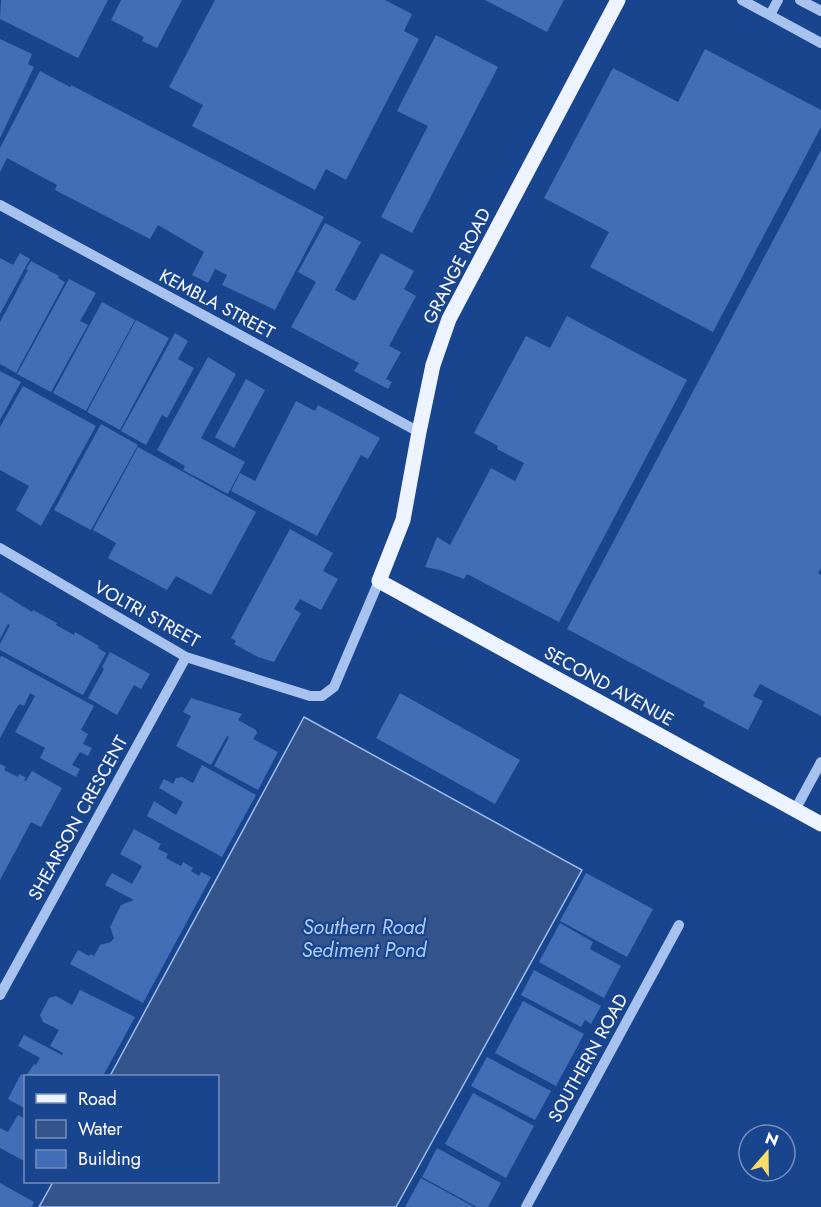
<svg xmlns="http://www.w3.org/2000/svg" width="821" height="1207" font-family="Jost,sans-serif">
	<style>
		.water { fill: #35548b; stroke: #9abcf1; stroke-width: 1.5 }
		.building { fill: #426eb7 }
		.lines { fill: none; stroke-linecap: round; stroke-linejoin: round }
		.minor { stroke: #a7c2ef; stroke-width: 10 }
		.major { stroke: #eef4ff; stroke-width: 15 }
		.labels { text-anchor: middle; stroke-width: 4.5; stroke-linejoin: round; paint-order: stroke }
		.street-label { font-size: 18px; fill: #fff; stroke: #19458f }
		.water-label { font-size: 20px; font-style: italic; fill: #b3cdf6; stroke: #19458f }
	</style>
	<rect width="100%" height="100%" fill="#19458f"/>
	<path class="water" d="M 304,717 L 582,870 L 396,1207 L 39,1207 L 53,1182 L 218,1182 L 218,1076 L 110,1076 Z"/>
	<path class="building" d="M 1,0 L 108,0 L 78,58 L 0,19 Z
		M 121,0 L 182,0 L 157,48 L 142,41 L 144,37 L 111,20 Z
		M 215,0 L 385,0 L 412,14 L 404,31 L 419,39 L 346,180 L 326,169 L 315,190 L 192,126 L 203,105 L 169,87 Z
		M 485,0 L 564,0 L 547,32 Z
		M 436,35 L 498,67 L 412,233 L 381,217 L 428,126 L 397,111 Z
		M 0,39 L 32,54 L 28,64 L 34,67 L 0,138 Z
		M 705,49 L 821,110 L 821,127 L 713,332 L 590,267 L 609,232 L 544,198 L 613,68 L 678,102 Z
		M 40,71 L 70,87 L 71,85 L 324,217 L 275,310 L 222,285 L 227,275 L 215,269 L 208,283 L 192,275 L 204,252 L 158,225 L 150,239 L 55,190 L 57,185 L 7,158 L 0,172 L 0,148 Z
		M 821,150 L 821,569 L 818,573 L 821,575 L 821,716 L 760,684 L 753,696 L 763,701 L 748,730 L 703,706 L 705,702 L 567,629 Z
		M 325,223 L 361,242 L 335,290 L 355,301 L 381,253 L 414,271 L 404,289 L 416,296 L 389,346 L 401,352 L 386,379 L 392,382 L 388,389 L 354,371 L 359,363 L 291,327 L 316,282 L 298,272 Z
		M 20,253 L 30,259 L 0,314 L 0,258 L 13,265 Z
		M 31,261 L 59,276 L 58,278 L 65,282 L 16,373 L 0,364 L 0,322 L 28,270 L 26,269 Z
		M 69,279 L 96,293 L 80,321 L 88,325 L 51,392 L 17,374 Z
		M 102,302 L 135,320 L 86,411 L 53,393 Z
		M 567,316 L 687,380 L 559,622 L 467,574 L 464,579 L 440,570 L 425,567 L 437,537 L 450,545 L 491,468 L 515,481 L 524,463 L 497,449 L 498,446 L 474,433 L 526,336 L 550,348 Z
		M 136,320 L 169,338 L 120,430 L 87,412 Z
		M 175,333 L 188,341 L 178,359 L 194,368 L 167,418 L 162,415 L 146,445 L 121,431 Z
		M 208,357 L 236,374 L 201,438 L 245,462 L 228,494 L 183,470 L 185,466 L 157,450 Z
		M 0,371 L 21,382 L 0,420 Z
		M 246,379 L 265,390 L 234,448 L 215,437 Z
		M 23,386 L 96,426 L 41,526 L 16,510 L 29,486 L 0,470 L 0,427 Z
		M 296,401 L 315,411 L 318,405 L 380,438 L 368,459 L 361,455 L 317,536 L 231,491 L 240,473 L 255,481 Z
		M 101,424 L 138,445 L 91,530 L 54,510 Z
		M 138,447 L 256,512 L 211,595 L 176,576 L 167,590 L 108,558 L 116,543 L 93,530 Z
		M 290,529 L 333,553 L 323,571 L 338,579 L 321,610 L 300,599 L 294,609 L 301,613 L 274,662 L 258,657 L 234,644 L 236,641 L 231,638 Z
		M 0,592 L 32,612 L 33,610 L 57,623 L 56,625 L 74,635 L 75,632 L 99,646 L 98,648 L 106,653 L 83,695 L 0,650 L 0,644 L 10,625 L 8,624 L 0,639 Z
		M 110,652 L 150,674 L 141,689 L 134,685 L 117,715 L 88,698 L 104,669 L 102,667 Z
		M 2,656 L 94,706 L 81,730 L 88,734 L 83,744 L 92,748 L 88,756 L 80,752 L 72,765 L 80,769 L 76,777 L 40,758 L 45,748 L 15,732 L 35,696 L 30,693 L 24,706 L 20,704 L 17,707 L 0,738 L 0,657 Z
		M 400,693 L 520,760 L 495,804 L 376,738 Z
		M 191,698 L 242,714 L 238,720 L 256,730 L 257,733 L 253,739 L 278,752 L 258,790 L 214,766 L 229,737 L 227,736 L 211,765 L 176,746 L 191,716 L 183,712 Z
		M 0,764 L 6,767 L 4,770 L 18,777 L 19,774 L 26,778 L 24,780 L 26,781 L 32,771 L 62,788 L 41,827 L 31,822 L 0,880 Z
		M 202,765 L 256,795 L 222,857 L 147,816 L 154,801 L 176,815 L 183,802 L 159,788 L 164,779 L 173,784 L 176,778 L 182,777 L 193,783 Z
		M 134,829 L 161,844 L 158,849 L 168,854 L 166,858 L 181,866 L 183,862 L 193,868 L 191,871 L 199,876 L 201,872 L 211,877 L 143,1003 L 70,964 L 78,950 L 89,956 L 90,954 L 94,956 L 100,945 L 111,942 L 114,938 L 110,927 L 121,905 L 134,900 L 105,885 L 112,873 L 132,884 L 142,866 L 120,854 Z
		M 586,873 L 653,909 L 627,957 L 560,921 Z
		M 560,923 L 593,942 L 590,949 L 621,966 L 604,998 L 539,962 Z
		M 534,970 L 601,1006 L 591,1024 L 585,1020 L 581,1027 L 521,995 Z
		M 80,990 L 135,1017 L 103,1076 L 27,1075 L 34,1064 L 36,1065 L 40,1058 L 18,1046 L 24,1035 L 62,1055 L 63,1053 L 50,1046 L 59,1030 L 43,1022 L 40,1015 L 49,998 L 56,996 L 72,1005 Z
		M 523,1001 L 584,1034 L 556,1086 L 495,1053 Z
		M 487,1057 L 551,1091 L 535,1120 L 471,1086 Z
		M 21,1074 L 26,1076 L 26,1109 L 8,1099 Z
		M 473,1093 L 534,1126 L 506,1178 L 445,1144 Z
		M 18,1115 L 26,1119 L 26,1162 L 0,1148 L 0,1128 L 8,1132 Z
		M 437,1148 L 501,1183 L 488,1207 L 477,1207 L 422,1177 Z
		M 421,1178 L 474,1207 L 405,1207 Z
		M 0,1183 L 34,1202 L 32,1207 L 0,1207 Z"/>
	<g class="lines">
		<path class="minor" d="M 742,0 L 821,43
			M 800,0 L 821,11
			M 770,15 L 778,0
			M 0,205 L 419,432
			M 0,548 L 186,657 L 310,696 L 322,696 L 334,687 L 379,581
			M 795,810 L 821,762
			M 0,995 L 186,657
			M 526,1207 L 679,925"/>
		<path class="major" d="M 618,0 L 449,319 L 433,365 L 419,432 L 403,520 L 379,581 L 821,824"/>
	</g>
	<g class="labels">
		<g class="street-label">
			<text transform="translate(457 266) rotate(-63)" y="6">GRANGE ROAD</text>
			<text transform="translate(217 304) rotate(28)" y="6">KEMBLA STREET</text>
			<text transform="translate(147 614) rotate(29)" y="6">VOLTRI STREET</text>
			<text transform="translate(609 686) rotate(29)" y="6">SECOND AVENUE</text>
			<text transform="translate(78 818) rotate(-61)" y="6">SHEARSON CRESCENT</text>
			<text transform="translate(588 1058) rotate(-61)" y="6">SOUTHERN ROAD</text>
		</g>
		<g class="water-label">
			<text x="364" y="934">Southern Road<tspan x="364" dy="23">Sediment Pond</tspan></text>
		</g>
	</g>
	<rect x="24" y="1075" width="195" height="108" fill="#19458f" stroke="#758fbc" stroke-width="1.5"/>
	<rect x="36" y="1094" width="30" height="9" fill="#eef4ff" stroke="#758fbc" stroke-width="1.5"/>
	<text x="78" y="1105" font-size="18" fill="#ffffff">Road</text>
	<rect x="36" y="1120" width="30" height="18" fill="#35548b" stroke="#758fbc" stroke-width="1.5"/>
	<text x="78" y="1135" font-size="18" fill="#ffffff">Water</text>
	<rect x="36" y="1150" width="30" height="18" fill="#426eb7" stroke="#758fbc" stroke-width="1.5"/>
	<text x="78" y="1165" font-size="18" fill="#ffffff">Building</text>
	<g transform="translate(767 1153) rotate(20)"><circle r="28" fill="#19458f" stroke="#758fbc" stroke-width="1.5"/>
	<path d="M0-4.5L10 22L0 15L-10 22Z" fill="#ffdd64"/>
	<text y="-9" font-size="16" font-weight="bold" text-anchor="middle" fill="#ffffff">N</text>
	</g>
</svg>
